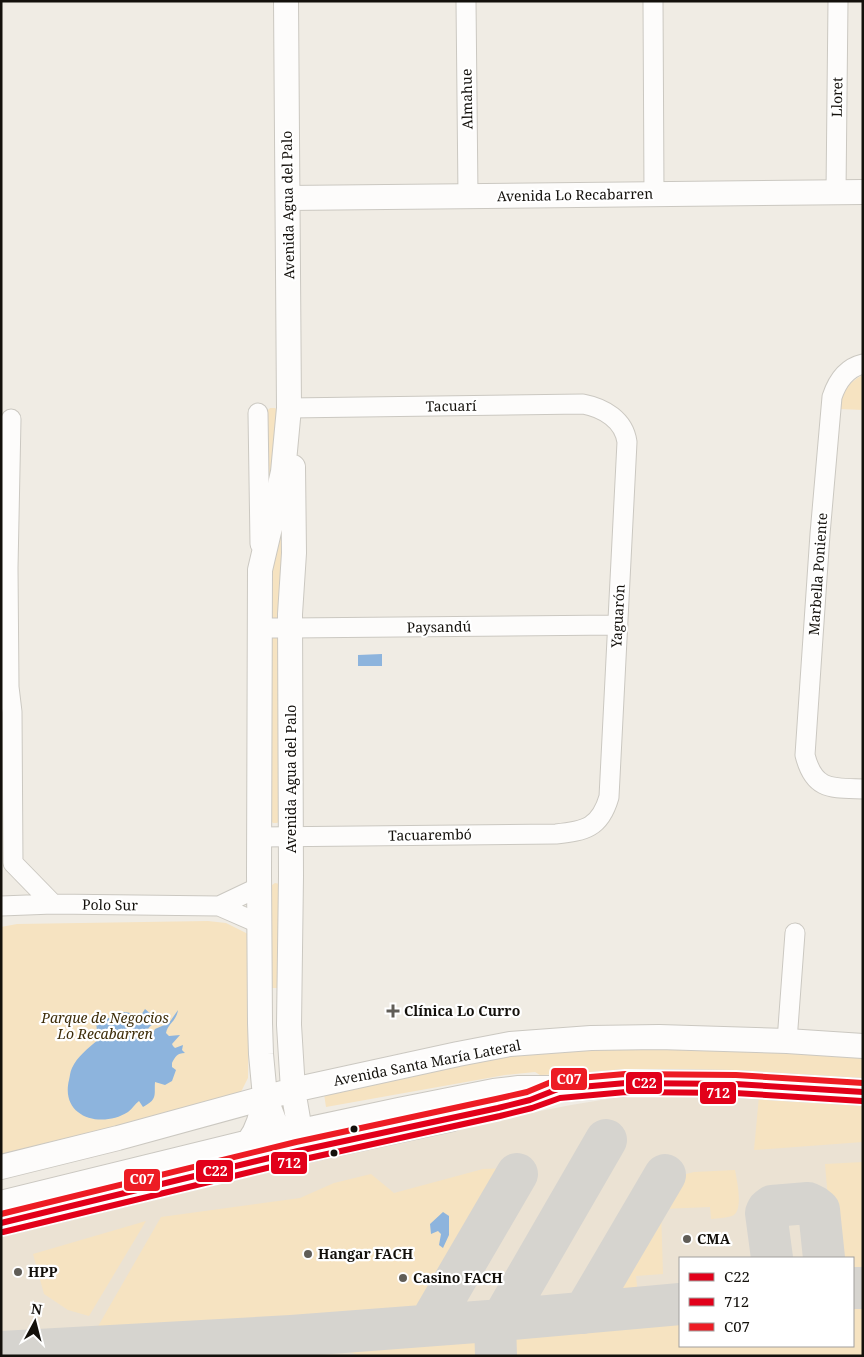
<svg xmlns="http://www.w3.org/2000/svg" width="864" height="1357" font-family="'Noto Serif',serif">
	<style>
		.built { fill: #ebe2d3; fill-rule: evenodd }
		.green { fill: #f6e3c1 }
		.water { fill: #8db4dd }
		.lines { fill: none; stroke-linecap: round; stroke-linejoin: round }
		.taxiway { stroke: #d6d4cf; stroke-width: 42 }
		.minor-casing { stroke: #cbc8c1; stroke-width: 21 }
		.tertiary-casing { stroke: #cbc8c1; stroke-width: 26 }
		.secondary-casing { stroke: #cbc8c1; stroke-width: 28 }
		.minor { stroke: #fdfcfb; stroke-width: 19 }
		.tertiary { stroke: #fdfcfb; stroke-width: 24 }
		.secondary { stroke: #fdfcfb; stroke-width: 26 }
		.bus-1-casing { stroke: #fff; stroke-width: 10 }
		.bus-2-casing { stroke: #fff; stroke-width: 10 }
		.bus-3-casing { stroke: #fff; stroke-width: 10 }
		.bus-1 { stroke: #e2001a; stroke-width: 6 }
		.bus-2 { stroke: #e2001a; stroke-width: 6 }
		.bus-3 { stroke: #ed1c24; stroke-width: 6 }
		.poi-dot { fill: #605d57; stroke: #fff; stroke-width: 2 }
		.bus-dot { fill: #13100b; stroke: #fff; stroke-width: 2 }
		.labels { text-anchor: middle; stroke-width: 4.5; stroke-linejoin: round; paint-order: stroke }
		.street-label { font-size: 14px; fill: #13100b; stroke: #fff }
		.poi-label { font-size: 14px; font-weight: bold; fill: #13100b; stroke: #fff; text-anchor: start }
		.park-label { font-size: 14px; font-style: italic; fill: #3e2d09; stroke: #fff }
		.line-badge { stroke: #fff; stroke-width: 2 }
		.badge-label { font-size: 14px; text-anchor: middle; font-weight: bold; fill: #fff }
	</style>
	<rect width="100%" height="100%" fill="#f0ece4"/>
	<path class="built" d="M 675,1093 L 863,1103 L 863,1356 L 1,1356 L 1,1229 L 327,1152 L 571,1105 L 619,1097 ZM 680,1258 L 853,1258 L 853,1346 L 680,1346 Z"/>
	<path class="green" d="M 863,375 L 863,410 L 839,409 C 843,392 847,383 863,375 Z
		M 270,408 L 275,408 L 280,413 L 268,513 L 268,410 Z
		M 281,511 L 281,617 L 277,620 L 271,619 L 267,552 Z
		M 272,637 L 278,637 L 281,641 L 282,819 L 277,823 L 273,823 L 268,818 L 268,640 Z
		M 275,883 L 280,884 L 279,988 L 272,988 L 269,985 L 269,887 Z
		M 208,921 L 226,923 L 250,935 L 248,1078 L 237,1100 L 1,1161 L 1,927 L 17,924 Z
		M 579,1046 L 863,1055 L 863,1080 L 756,1072 L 669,1069 L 540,1075 L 535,1072 L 505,1075 L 326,1107 L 324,1094 L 487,1059 Z
		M 759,1096 L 863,1103 L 863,1142 L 754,1150 Z
		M 863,1162 L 863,1283 L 853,1284 L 853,1258 L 833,1258 L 825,1164 Z
		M 509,1168 L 512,1173 L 423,1322 L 289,1333 L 93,1341 L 93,1335 L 161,1217 L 300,1198 L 334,1183 L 371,1174 L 394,1193 L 483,1169 Z
		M 735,1170 C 737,1181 744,1212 732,1216 C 725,1218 718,1218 711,1219 L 710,1207 L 661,1209 L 663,1274 L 636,1276 L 639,1305 L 600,1307 L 598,1299 L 653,1202 L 665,1187 L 673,1180 L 682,1175 L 694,1172 Z
		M 146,1221 L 89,1316 L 68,1310 L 44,1294 L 33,1254 Z
		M 853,1293 L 863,1293 L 863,1355 L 501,1356 L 500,1324 L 680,1309 L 680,1346 L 853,1346 Z
		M 487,1327 L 489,1356 L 360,1356 L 315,1339 Z
		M 290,1343 L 325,1356 L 57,1356 Z"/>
	<path class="water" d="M 382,654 L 382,666 L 358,666 L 358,655 Z
		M 145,1009 L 152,1015 L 156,1017 L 158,1020 C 155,1024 150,1025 148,1029 L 152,1035 L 155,1029 L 169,1023 L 178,1010 C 176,1022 168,1023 166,1033 L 169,1036 L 180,1035 L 172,1044 L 173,1046 L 175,1048 L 183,1045 L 182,1050 L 185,1053 C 177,1053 175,1057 172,1063 L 172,1067 L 176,1070 L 172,1081 L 165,1085 L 155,1082 C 154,1095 158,1099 143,1107 L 139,1101 C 135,1104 132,1109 128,1112 C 101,1129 60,1117 69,1080 C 70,1076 70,1072 72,1068 C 77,1057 88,1048 98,1040 L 96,1022 L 106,1017 L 114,1020 L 120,1013 L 125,1012 L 141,1015 Z
		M 443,1212 L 449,1216 L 449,1235 L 443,1248 L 439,1245 L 441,1234 L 438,1231 L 431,1234 L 430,1224 Z"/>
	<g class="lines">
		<path class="taxiway" d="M 772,1258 L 766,1213 L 768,1209 L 772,1206 L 808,1203 L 814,1206 L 819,1210 L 824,1258
			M 853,1288 L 863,1288
			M 584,1313 L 665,1175
			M 502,1320 L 606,1140
			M 495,1321 L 496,1356
			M 429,1325 L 517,1174
			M 1,1352 L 291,1336 L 502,1320 L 680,1304"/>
		<g class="minor-casing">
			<path id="minor" d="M 466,1 L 468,196
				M 653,1 L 654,194
				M 836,192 L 838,1
				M 863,364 C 846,368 837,382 832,397 L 820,534 L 805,755 C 814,791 832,788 863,789
				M 258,413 L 260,544
				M 11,419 L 8,568 L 9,687 L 12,712 L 13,863 L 53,904
				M 260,628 L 290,628 L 618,625
				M 260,837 L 556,834 C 585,831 600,828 609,797 L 627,442 C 624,420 604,408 583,404 L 289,408
				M 1,906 L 53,904 L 219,906 L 260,924
				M 219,906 L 259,887
				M 787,1041 L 795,933"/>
		</g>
		<g class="tertiary-casing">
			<path id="tertiary" d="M 286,1 L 289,408 L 283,472 L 260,570 L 259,875 L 260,1023 L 261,1054 L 265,1097 L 275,1123 L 284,1136 L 296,1150
				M 288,198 L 863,192
				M 293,467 L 294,553 L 290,614 L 291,876 L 289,1025 L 293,1090 L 298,1119 L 306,1149
				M 1,1167 L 118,1138 L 293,1090 L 458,1054 L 510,1044 L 591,1038 L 659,1037 L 787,1041 L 863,1046"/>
		</g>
		<g class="secondary-casing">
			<path id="secondary" d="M 249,1143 C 260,1128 262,1116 265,1097
				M 1,1204 L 249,1143 L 399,1111 L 494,1092 L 519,1089 L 558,1089 L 626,1083 L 665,1083 L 735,1084 L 863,1092
				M 1,1223 L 298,1151 L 452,1118"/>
		</g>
		<use href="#minor" class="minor"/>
		<use href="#tertiary" class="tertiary"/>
		<use href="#secondary" class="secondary"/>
		<g class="bus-1-casing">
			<path id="bus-1" d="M 1,1223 L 298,1151 L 498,1108 L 530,1100 L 558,1089 L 626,1083 L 735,1084 L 863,1092"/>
		</g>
		<g class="bus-2-casing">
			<path id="bus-2" d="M 3,1232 L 300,1160 L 500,1116 L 532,1108 L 560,1098 L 626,1092 L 735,1093 L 862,1101"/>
		</g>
		<g class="bus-3-casing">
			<path id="bus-3" d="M 1,1214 L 296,1142 L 496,1099 L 527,1092 L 556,1080 L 625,1074 L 736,1075 L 863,1083"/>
		</g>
		<use href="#bus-1" class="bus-1"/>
		<use href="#bus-2" class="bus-2"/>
		<use href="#bus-3" class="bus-3"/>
	</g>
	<g class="poi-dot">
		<path d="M390.5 1003.5h5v5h5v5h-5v5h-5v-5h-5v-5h5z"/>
		<circle cx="687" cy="1239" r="5"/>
		<circle cx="308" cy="1254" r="5"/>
		<circle cx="18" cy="1272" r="5"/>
		<circle cx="403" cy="1278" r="5"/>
	</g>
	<g class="bus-dot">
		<circle cx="354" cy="1129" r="4.5"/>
		<circle cx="334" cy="1153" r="4.5"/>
	</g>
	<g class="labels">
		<g class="street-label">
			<text transform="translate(837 97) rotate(-89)" y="5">Lloret</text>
			<text transform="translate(467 99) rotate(-91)" y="5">Almahue</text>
			<text transform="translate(575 195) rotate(-1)" y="5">Avenida Lo Recabarren</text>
			<text transform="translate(288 205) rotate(-91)" y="5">Avenida Agua del Palo</text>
			<text transform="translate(451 406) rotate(-1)" y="5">Tacuarí</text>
			<text transform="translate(818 574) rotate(-86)" y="5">Marbella Poniente</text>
			<text transform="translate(618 616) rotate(-87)" y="5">Yaguarón</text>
			<text transform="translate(439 627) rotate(-1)" y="5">Paysandú</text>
			<text transform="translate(291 779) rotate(-90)" y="5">Avenida Agua del Palo</text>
			<text transform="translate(430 835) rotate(-1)" y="5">Tacuarembó</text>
			<text transform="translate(110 905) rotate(1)" y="5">Polo Sur</text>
			<text transform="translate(427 1063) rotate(-11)" y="5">Avenida Santa María Lateral</text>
		</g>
		<g class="poi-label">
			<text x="404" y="1016">Clínica Lo Curro</text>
			<text x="697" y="1244">CMA</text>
			<text x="318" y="1259">Hangar FACH</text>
			<text x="28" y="1277">HPP</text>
			<text x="413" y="1283">Casino FACH</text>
		</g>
		<g class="park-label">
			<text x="105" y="1023">Parque de Negocios<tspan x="105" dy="16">Lo Recabarren</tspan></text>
		</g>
	</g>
	<g class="line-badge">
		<rect x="550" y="1067" width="38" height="24" rx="5" fill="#ed1c24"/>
		<rect x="625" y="1071" width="38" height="24" rx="5" fill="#e2001a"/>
		<rect x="699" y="1081" width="38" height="24" rx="5" fill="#e2001a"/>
		<rect x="270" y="1151" width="38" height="24" rx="5" fill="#e2001a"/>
		<rect x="195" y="1159" width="39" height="24" rx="5" fill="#e2001a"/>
		<rect x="123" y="1168" width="38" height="24" rx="5" fill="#ed1c24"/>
	</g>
	<g class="badge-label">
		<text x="569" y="1084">C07</text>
		<text x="644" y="1088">C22</text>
		<text x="718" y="1098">712</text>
		<text x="289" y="1168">712</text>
		<text x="215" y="1176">C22</text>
		<text x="142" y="1184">C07</text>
	</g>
	<rect width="864" height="1357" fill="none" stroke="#13100b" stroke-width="5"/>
	<rect x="679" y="1257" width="175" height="90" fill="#ffffff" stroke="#a19f9d"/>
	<rect x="689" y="1273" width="25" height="8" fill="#e2001a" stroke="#a19f9d"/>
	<text x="724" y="1282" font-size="15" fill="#13100b">C22</text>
	<rect x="689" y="1298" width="25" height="8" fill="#e2001a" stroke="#a19f9d"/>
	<text x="724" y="1307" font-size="15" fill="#13100b">712</text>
	<rect x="689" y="1323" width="25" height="8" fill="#ed1c24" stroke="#a19f9d"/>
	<text x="724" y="1332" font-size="15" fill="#13100b">C07</text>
	<g transform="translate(35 1322) rotate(7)" stroke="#ffffff" stroke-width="4" paint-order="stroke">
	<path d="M0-4L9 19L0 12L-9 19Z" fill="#13100b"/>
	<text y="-8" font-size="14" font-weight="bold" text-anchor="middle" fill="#13100b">N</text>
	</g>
</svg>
